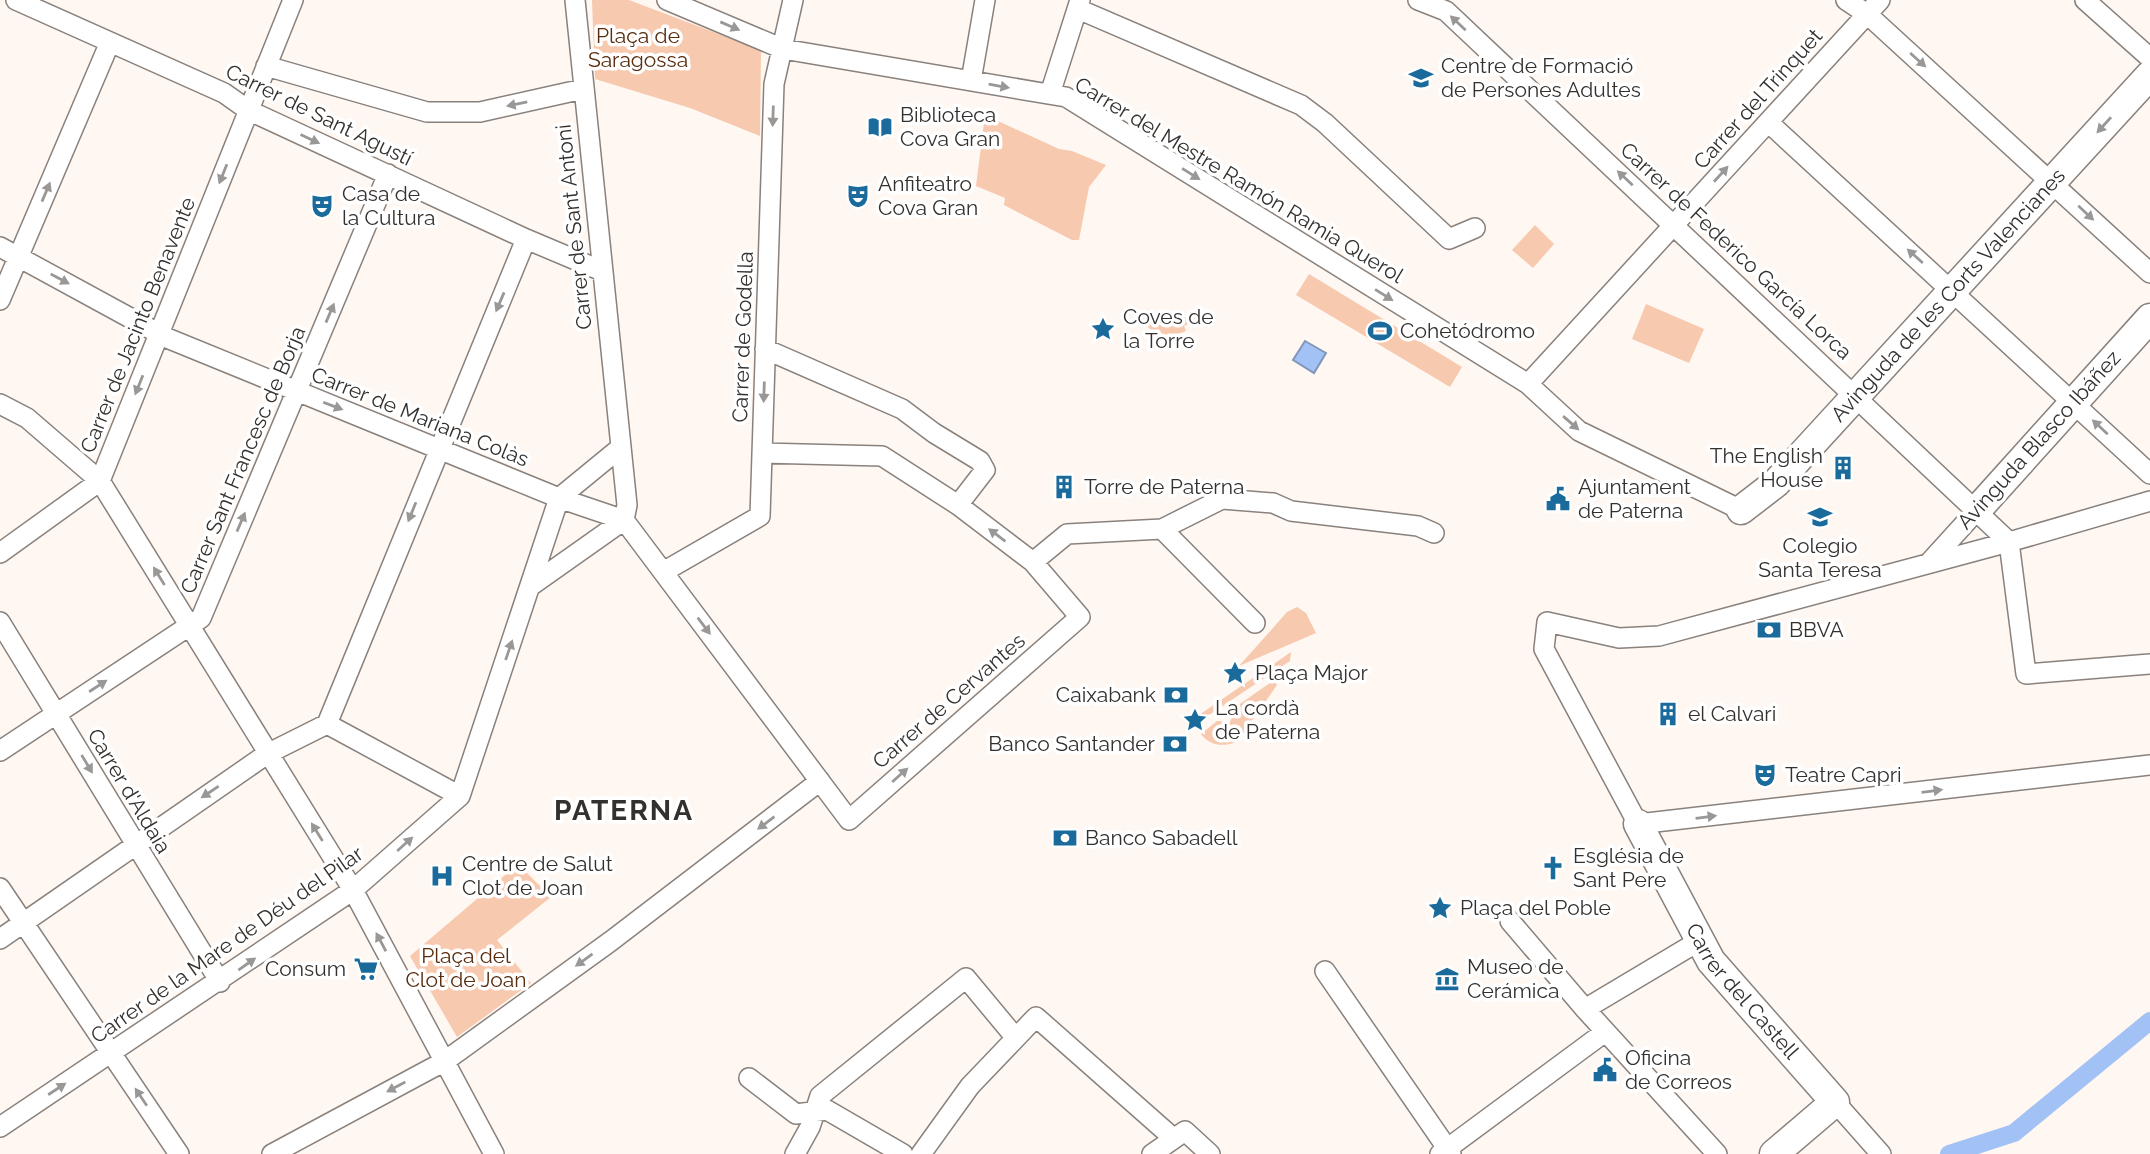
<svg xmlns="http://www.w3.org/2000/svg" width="2150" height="1154" font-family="Raleway,sans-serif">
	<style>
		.green { fill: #f7c9ae }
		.water { fill: #a2c1f4; stroke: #8196b9; stroke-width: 2 }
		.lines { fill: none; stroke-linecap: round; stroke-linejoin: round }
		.canal { stroke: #a2c1f4; stroke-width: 18 }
		.street-casing { stroke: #89817c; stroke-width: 22 }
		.secondary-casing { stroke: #89817c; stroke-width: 31 }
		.street { stroke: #fff; stroke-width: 19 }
		.secondary { stroke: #fff; stroke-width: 28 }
		.oneway { fill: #999896 }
		.labels { text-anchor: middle; stroke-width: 7; stroke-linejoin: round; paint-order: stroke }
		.park-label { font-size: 21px; fill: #582c0d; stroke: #fff }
		.poi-label { font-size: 21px; fill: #33302e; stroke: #fff; text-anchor: start }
		.street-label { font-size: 21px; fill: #33302e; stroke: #fff }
		.district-label { font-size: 28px; font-weight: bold; letter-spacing: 2px; fill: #33302e; stroke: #fff }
	</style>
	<rect width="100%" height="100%" fill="#fff7f2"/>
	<path class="green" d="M 592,0 L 629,0 L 761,50 L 760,136 L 690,108 L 595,79 Z
		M 985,115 L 1059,149 L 1072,151 L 1106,165 L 1089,187 L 1079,240 L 1072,240 L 1004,205 L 1005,198 L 976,186 Z
		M 1535,225 L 1554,244 L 1533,268 L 1512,250 Z
		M 1309,274 L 1462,367 L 1450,387 L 1296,295 Z
		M 1646,304 L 1704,329 L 1689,363 L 1632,339 Z
		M 1149,309 L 1156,318 L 1195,317 L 1196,320 L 1184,326 L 1186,331 L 1160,341 L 1138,315 Z
		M 1297,607 L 1306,613 L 1316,633 L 1239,666 L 1287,612 Z
		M 1291,652 L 1290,661 L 1203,719 L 1199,715 Z
		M 1274,680 L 1277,685 L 1237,742 C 1223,747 1210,746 1201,734 L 1217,721 L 1230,722 L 1237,706 Z
		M 518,864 L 551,897 L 497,940 L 531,983 L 457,1037 L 410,956 Z"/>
	<path class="water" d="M 1305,341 L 1326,353 L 1314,373 L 1293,360 Z"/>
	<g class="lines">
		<path class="canal" d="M 1949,1154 L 2014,1133 L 2150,1021"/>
		<g class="street-casing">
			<path id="street" d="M 16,0 L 224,93 L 248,110 L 526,239 L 602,271
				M 667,0 L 783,49 L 1066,97 L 1528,384 L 1579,431 L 1741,510
				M 1418,0 L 1446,11 L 2009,542 L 2026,674 L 2150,664
				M 1846,0 L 1867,14 L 2150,273
				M 2085,0 L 2150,58
				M 1078,9 L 1301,105 L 1325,123 L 1449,239 L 1475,228
				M 266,66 L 427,112 L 480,112 L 583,89
				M 971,81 L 985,0
				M 1050,94 L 1080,0
				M 1768,122 L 2150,474
				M 0,247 L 167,338 L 559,498 L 624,520 L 849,820 L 1080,617 L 1033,562 L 958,505 L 882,456 L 762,453
				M 0,300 L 110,42
				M 765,349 L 902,409 L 934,433 L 980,461 L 985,470 L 958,505
				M 1528,384 L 1880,0
				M 0,404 L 27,418 L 100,481 L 353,890 L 494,1154
				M 2150,501 L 2009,542 L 1659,636 L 1619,638 L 1547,622 L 1544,649 L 1638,824 L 2150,765
				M 1162,529 L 1255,623
				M 0,553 L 100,481 L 293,0
				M 1033,562 L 1067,534 L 1162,529 L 1222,499 L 1273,503 L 1291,511 L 1418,526 L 1434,533
				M 1929,563 L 1977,510
				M 663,572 L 760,516 L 774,84 L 793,0
				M 532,585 L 624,520 L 627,505 L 575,0
				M 0,622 L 220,982
				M 327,724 L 526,239
				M 327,724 L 460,796
				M 0,751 L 201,618 L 388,174
				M 0,888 L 179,1154
				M 1510,921 L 1585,1009 L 1717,1154
				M 0,939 L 267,754 L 327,724
				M 1325,971 L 1451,1154
				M 1585,1009 L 1699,941
				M 749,1078 L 796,1114 L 827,1110 L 903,1154
				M 1835,1102 L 1881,1154
				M 0,1127 L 353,890 L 460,796 L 559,498 L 620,448
				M 272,1154 L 445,1061 L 611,941 L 820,781
				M 795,1154 L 810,1127 L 820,1096 L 966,978 L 1015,1037
				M 921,1154 L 970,1086 L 1036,1017 L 1172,1137
				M 1152,1154 L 1185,1131 L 1210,1154
				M 1440,1154 L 1605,1032"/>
		</g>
		<g class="secondary-casing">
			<g id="secondary">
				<path id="s1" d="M 1741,510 L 1776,483 L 2150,75"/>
				<path d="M 1977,510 L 2150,318"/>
				<path id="s2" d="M 1638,824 L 1711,961 L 1835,1102 L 1774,1154"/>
			</g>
		</g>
		<use href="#street" class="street"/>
		<use href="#secondary" class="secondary"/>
	</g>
	<defs><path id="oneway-solid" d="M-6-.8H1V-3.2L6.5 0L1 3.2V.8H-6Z" transform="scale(1.75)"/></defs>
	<g class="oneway">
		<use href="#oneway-solid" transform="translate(1458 23) rotate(-137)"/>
		<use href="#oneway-solid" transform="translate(730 26) rotate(23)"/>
		<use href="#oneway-solid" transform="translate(1918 60) rotate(42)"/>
		<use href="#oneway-solid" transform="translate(999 86) rotate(10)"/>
		<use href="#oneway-solid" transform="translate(517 104) rotate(168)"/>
		<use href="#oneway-solid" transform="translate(773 116) rotate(92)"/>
		<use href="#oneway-solid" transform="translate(2104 125) rotate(132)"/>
		<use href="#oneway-solid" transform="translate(310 139) rotate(25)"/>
		<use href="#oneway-solid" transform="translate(223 174) rotate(112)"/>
		<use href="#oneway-solid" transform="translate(1191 174) rotate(32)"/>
		<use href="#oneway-solid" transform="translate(1721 174) rotate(-48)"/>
		<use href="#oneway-solid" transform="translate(1625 178) rotate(-137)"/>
		<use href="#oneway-solid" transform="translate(46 192) rotate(-67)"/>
		<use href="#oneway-solid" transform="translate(2086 213) rotate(43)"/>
		<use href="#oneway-solid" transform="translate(1915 256) rotate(-138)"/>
		<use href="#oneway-solid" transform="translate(60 279) rotate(28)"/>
		<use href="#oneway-solid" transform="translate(1384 295) rotate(32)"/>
		<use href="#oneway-solid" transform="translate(500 302) rotate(113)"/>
		<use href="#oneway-solid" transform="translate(330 313) rotate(-67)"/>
		<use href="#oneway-solid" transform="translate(139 385) rotate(112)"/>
		<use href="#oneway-solid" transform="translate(764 392) rotate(92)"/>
		<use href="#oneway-solid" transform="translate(333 406) rotate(21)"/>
		<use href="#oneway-solid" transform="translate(1571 423) rotate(41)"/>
		<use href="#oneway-solid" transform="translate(2100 427) rotate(-137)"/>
		<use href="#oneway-solid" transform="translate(412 512) rotate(112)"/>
		<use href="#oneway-solid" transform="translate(241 522) rotate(-67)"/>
		<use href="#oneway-solid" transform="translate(997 535) rotate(-143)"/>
		<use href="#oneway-solid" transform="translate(159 576) rotate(-122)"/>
		<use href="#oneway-solid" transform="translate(704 626) rotate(53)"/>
		<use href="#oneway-solid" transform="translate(509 650) rotate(-71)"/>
		<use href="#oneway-solid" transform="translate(98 686) rotate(-33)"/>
		<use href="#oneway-solid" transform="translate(87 764) rotate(59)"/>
		<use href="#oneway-solid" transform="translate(900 775) rotate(-42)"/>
		<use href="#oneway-solid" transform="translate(1932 791) rotate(-7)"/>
		<use href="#oneway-solid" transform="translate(210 792) rotate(146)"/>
		<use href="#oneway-solid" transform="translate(1706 817) rotate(-7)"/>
		<use href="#oneway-solid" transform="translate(766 823) rotate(143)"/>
		<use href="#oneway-solid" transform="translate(317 832) rotate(-122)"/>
		<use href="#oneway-solid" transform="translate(405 844) rotate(-42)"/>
		<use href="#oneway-solid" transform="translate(381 942) rotate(-118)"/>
		<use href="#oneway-solid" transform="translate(584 960) rotate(144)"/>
		<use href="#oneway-solid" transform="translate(247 964) rotate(-35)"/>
		<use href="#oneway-solid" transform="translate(396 1087) rotate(152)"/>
		<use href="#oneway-solid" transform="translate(57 1089) rotate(-33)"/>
		<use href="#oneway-solid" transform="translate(141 1097) rotate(-124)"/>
	</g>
	<defs>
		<g id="school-bare" transform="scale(1.89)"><path d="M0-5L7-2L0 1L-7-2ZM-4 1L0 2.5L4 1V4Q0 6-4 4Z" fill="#1a6b9c" stroke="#fff" stroke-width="2.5" paint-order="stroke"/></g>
		<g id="library-bare" transform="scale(1.89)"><path d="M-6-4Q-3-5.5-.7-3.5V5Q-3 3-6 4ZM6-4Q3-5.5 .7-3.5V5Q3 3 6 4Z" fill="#1a6b9c" stroke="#fff" stroke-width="2.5" paint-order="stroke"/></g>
		<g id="theatre-bare" transform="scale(1.89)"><path d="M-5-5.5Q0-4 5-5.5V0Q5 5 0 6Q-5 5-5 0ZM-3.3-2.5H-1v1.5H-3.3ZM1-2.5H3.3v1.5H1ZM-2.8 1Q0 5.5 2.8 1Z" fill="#1a6b9c" stroke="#fff" stroke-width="2.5" paint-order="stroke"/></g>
		<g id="sight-bare" transform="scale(1.89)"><path d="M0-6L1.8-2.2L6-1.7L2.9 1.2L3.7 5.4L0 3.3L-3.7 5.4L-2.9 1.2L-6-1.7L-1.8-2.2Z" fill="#1a6b9c" stroke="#fff" stroke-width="2.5" paint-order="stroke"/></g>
		<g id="stadium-bare" transform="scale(1.89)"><path d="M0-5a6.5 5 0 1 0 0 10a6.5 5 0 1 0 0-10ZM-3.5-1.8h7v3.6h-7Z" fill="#1a6b9c" stroke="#fff" stroke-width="2.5" paint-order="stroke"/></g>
		<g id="building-bare" transform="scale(1.89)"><path d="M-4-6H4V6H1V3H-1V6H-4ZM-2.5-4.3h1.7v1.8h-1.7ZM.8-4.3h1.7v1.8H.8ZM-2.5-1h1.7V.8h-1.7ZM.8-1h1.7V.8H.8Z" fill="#1a6b9c" stroke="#fff" stroke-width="2.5" paint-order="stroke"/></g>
		<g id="civic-bare" transform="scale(1.89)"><path d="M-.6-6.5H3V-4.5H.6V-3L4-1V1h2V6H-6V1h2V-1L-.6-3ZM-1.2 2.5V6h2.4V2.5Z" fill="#1a6b9c" stroke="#fff" stroke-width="2.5" paint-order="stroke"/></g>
		<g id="bank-bare" transform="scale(1.89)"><path d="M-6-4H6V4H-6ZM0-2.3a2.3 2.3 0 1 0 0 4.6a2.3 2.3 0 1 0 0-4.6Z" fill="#1a6b9c" stroke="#fff" stroke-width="2.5" paint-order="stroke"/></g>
		<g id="church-bare" transform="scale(1.89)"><path d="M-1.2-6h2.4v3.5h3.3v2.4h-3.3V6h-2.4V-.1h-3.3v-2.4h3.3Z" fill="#1a6b9c" stroke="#fff" stroke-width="2.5" paint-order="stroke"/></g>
		<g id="hospital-bare" transform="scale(1.89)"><path d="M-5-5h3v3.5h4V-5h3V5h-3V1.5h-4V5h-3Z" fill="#1a6b9c" stroke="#fff" stroke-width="2.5" paint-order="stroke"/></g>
		<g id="supermarket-bare" transform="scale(1.89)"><path d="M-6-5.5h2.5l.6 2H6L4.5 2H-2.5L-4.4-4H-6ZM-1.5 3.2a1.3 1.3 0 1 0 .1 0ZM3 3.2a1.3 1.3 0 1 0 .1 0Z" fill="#1a6b9c" stroke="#fff" stroke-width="2.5" paint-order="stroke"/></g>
		<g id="museum-bare" transform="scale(1.89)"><path d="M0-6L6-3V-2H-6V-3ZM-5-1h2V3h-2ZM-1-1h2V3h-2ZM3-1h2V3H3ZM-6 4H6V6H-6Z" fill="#1a6b9c" stroke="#fff" stroke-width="2.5" paint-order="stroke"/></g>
	</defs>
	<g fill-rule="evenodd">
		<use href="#school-bare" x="1421" y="78"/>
		<use href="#library-bare" x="880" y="127"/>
		<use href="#theatre-bare" x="858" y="196"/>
		<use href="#theatre-bare" x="322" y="206"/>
		<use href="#sight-bare" x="1103" y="329"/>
		<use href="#stadium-bare" x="1380" y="331"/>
		<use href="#building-bare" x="1843" y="468"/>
		<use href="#building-bare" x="1064" y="487"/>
		<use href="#civic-bare" x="1558" y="499"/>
		<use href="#school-bare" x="1820" y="517"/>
		<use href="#bank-bare" x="1769" y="630"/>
		<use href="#sight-bare" x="1235" y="673"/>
		<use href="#bank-bare" x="1176" y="695"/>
		<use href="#building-bare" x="1668" y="714"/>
		<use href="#sight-bare" x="1195" y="720"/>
		<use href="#bank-bare" x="1175" y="744"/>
		<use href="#theatre-bare" x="1765" y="775"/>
		<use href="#bank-bare" x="1065" y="838"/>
		<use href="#church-bare" x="1553" y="868"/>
		<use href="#hospital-bare" x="442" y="876"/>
		<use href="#sight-bare" x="1440" y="908"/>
		<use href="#supermarket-bare" x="366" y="969"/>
		<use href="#museum-bare" x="1447" y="979"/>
		<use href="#civic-bare" x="1605" y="1070"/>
	</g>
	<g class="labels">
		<g class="park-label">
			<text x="638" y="43">Plaça de<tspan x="638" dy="24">Saragossa</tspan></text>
			<text x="466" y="963">Plaça del<tspan x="466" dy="24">Clot de Joan</tspan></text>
		</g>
		<g class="poi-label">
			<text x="1441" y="73">Centre de Formació<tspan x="1441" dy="24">de Persones Adultes</tspan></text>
			<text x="900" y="122">Biblioteca<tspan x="900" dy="24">Cova Gran</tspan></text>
			<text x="878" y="191">Anfiteatro<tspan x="878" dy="24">Cova Gran</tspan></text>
			<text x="342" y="201">Casa de<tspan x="342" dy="24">la Cultura</tspan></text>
			<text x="1123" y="324">Coves de<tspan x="1123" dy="24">la Torre</tspan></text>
			<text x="1400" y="338">Cohetódromo</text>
			<text x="1823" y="463" text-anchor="end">The English<tspan x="1823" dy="24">House</tspan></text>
			<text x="1084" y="494">Torre de Paterna</text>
			<text x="1578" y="494">Ajuntament<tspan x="1578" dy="24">de Paterna</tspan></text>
			<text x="1820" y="553" text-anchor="middle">Colegio<tspan x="1820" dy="24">Santa Teresa</tspan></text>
			<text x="1789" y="637">BBVA</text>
			<text x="1255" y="680">Plaça Major</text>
			<text x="1156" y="702" text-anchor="end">Caixabank</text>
			<text x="1215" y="715">La cordà<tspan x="1215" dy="24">de Paterna</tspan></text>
			<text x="1688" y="721">el Calvari</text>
			<text x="1155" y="751" text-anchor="end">Banco Santander</text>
			<text x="1785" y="782">Teatre Capri</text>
			<text x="1085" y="845">Banco Sabadell</text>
			<text x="1573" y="863">Església de<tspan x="1573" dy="24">Sant Pere</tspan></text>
			<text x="462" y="871">Centre de Salut<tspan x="462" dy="24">Clot de Joan</tspan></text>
			<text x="1460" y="915">Plaça del Poble</text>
			<text x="1467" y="974">Museo de<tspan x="1467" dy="24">Cerámica</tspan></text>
			<text x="346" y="976" text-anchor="end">Consum</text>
			<text x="1625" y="1065">Oficina<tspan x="1625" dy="24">de Correos</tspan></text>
		</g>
		<g class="street-label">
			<text transform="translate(1758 99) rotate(-48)" y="7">Carrer del Trinquet</text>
			<text transform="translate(319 115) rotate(26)" y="7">Carrer de Sant Agustí</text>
			<text transform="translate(1239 180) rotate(31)" y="7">Carrer del Mestre Ramón Ramia Querol</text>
			<text transform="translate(574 227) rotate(-96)" y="7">Carrer de Sant Antoni</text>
			<text transform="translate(1736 251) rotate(43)" y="7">Carrer de Federico García Lorca</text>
			<text dy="7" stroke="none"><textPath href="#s1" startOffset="299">Avinguda de les Corts Valencianes</textPath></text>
			<text transform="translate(138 325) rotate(-68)" y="7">Carrer de Jacinto Benavente</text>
			<text transform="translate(743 337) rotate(-88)" y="7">Carrer de Godella</text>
			<text transform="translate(420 417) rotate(22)" y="7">Carrer de Mariana Colàs</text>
			<text transform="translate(2039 440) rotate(-48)" y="7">Avinguda Blasco Ibáñez</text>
			<text transform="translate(243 460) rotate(-67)" y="7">Carrer Sant Francesc de Borja</text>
			<text transform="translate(949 701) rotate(-41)" y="7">Carrer de Cervantes</text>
			<text transform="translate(129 791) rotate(59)" y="7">Carrer d'Aldaia</text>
			<text transform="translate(227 945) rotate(-35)" y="7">Carrer de la Mare de Déu del Pilar</text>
			<text dy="7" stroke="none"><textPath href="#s2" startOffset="198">Carrer del Castell</textPath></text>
		</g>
		<g class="district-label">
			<text x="624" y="820">PATERNA</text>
		</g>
	</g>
</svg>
